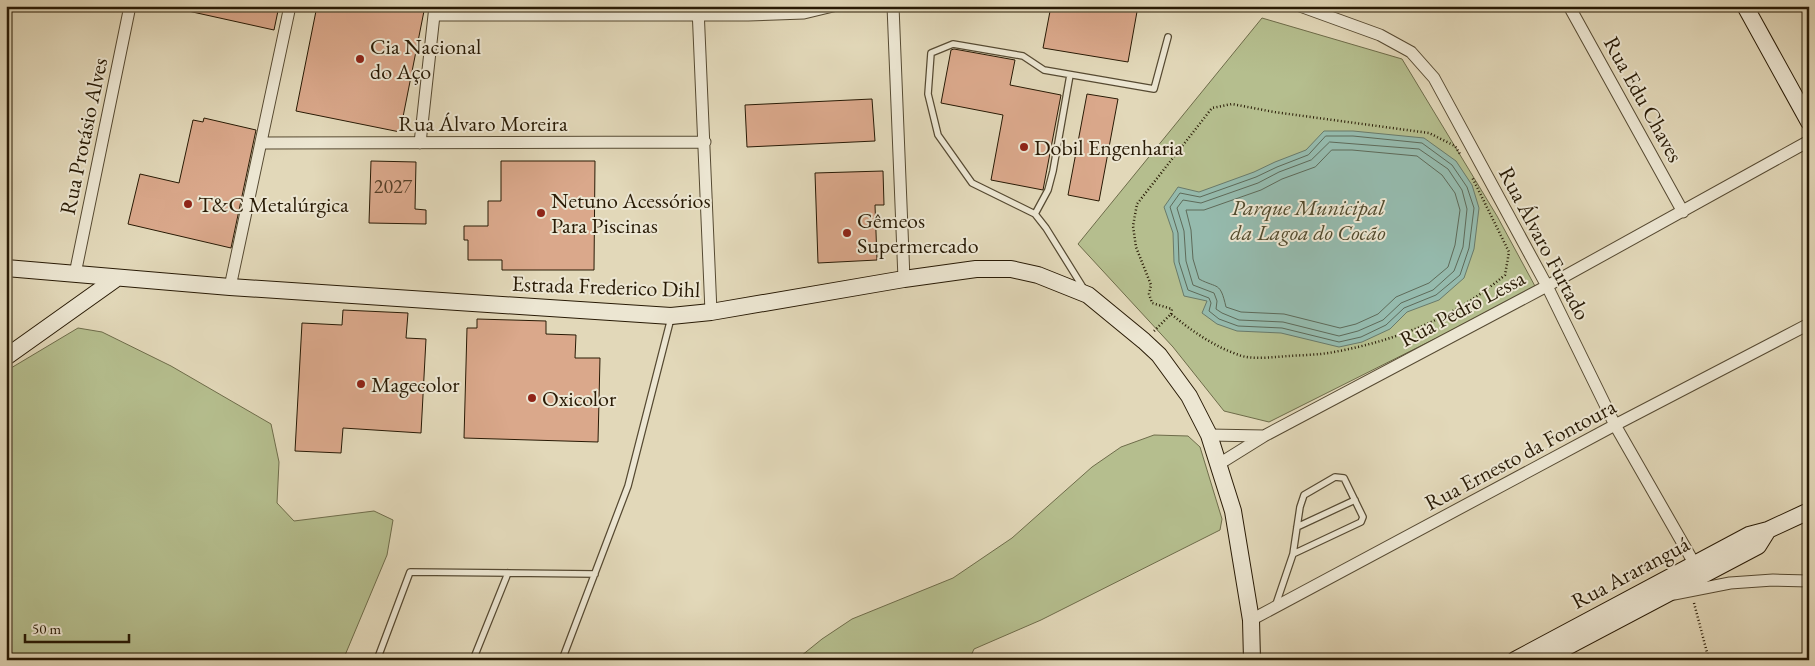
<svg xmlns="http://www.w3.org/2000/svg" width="1815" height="666" font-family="'EB Garamond',serif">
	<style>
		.green { fill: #b5be8e; stroke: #6e6c4a }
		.water { fill: #95baad; stroke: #697a6a }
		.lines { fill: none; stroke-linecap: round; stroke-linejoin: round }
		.shore { stroke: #5e6a59; stroke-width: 1 }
		.building { fill: #daa88b; stroke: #281a05 }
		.lane-casing { stroke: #564a32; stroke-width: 8 }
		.street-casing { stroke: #564a32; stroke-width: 13 }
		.secondary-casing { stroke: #281a05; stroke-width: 18 }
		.path { stroke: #281a05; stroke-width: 2.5; stroke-dasharray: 1 2.5; stroke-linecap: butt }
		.lane { stroke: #ece6d2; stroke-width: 5.5 }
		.street { stroke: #ece6d2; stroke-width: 11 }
		.secondary { stroke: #ece6d2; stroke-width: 16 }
		.poi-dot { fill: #8f2418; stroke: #ece6d2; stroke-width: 2 }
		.labels { text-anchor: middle; stroke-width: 4; stroke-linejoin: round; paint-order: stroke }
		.number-label { font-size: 20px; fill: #543e26 }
		.poi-label { font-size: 22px; fill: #281a05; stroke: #ece6d2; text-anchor: start }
		.street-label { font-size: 22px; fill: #281a05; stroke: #ece6d2 }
		.park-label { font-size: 22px; font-style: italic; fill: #524b2e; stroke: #ece6d2 }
	</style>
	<rect width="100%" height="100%" fill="#e2d8b9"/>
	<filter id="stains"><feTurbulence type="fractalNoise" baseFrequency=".004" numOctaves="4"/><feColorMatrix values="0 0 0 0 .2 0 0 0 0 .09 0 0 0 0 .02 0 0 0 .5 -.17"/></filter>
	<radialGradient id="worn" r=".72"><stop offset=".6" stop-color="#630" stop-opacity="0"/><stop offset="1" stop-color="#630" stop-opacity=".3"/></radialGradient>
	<path class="green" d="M 1262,18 L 1402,59 L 1497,216 L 1536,288 L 1269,422 L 1224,411 L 1173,347 L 1078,244 Z
		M 78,328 L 102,332 L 171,366 L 271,424 L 279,462 L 277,503 L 294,521 L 374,511 L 393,520 L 387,555 L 343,660 L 6,660 L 6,371 Z
		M 1154,435 L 1188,436 L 1200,447 L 1222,519 L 1220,530 L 1041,620 L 974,649 L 969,660 L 796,660 L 822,639 L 852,619 L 953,578 L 1012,538 L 1092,467 L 1121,447 Z"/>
	<path class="water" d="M 1324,131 L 1353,131 L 1424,138 L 1456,161 L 1472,185 L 1479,208 L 1474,249 L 1464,278 L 1439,300 L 1407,312 L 1390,329 L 1362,342 L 1339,347 L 1281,333 L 1237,331 L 1217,324 L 1202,313 L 1207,301 L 1184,296 L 1174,262 L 1173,233 L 1164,207 L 1178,187 L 1199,192 L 1254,172 L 1275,162 L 1306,150 Z"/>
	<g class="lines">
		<path class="shore" d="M 1326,136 L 1353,136 L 1422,143 L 1452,165 L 1467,187 L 1474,208 L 1469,248 L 1460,275 L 1436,295 L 1404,308 L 1386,325 L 1361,337 L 1339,342 L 1282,328 L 1238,326 L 1219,319 L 1209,311 L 1211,303 L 1209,298 L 1188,290 L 1179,262 L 1178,233 L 1170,207 L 1180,193 L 1200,197 L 1256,177 L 1277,167 L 1308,155 Z
			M 1330,142 L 1419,149 L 1448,169 L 1462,190 L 1467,209 L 1463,247 L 1454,271 L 1433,290 L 1401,303 L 1383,320 L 1358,331 L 1339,336 L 1283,322 L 1239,320 L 1222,313 L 1216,309 L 1217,301 L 1214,293 L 1193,285 L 1186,261 L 1184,231 L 1177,208 L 1183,200 L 1201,203 L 1258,183 L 1279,172 L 1311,160 Z
			M 1332,150 L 1352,150 L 1417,156 L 1442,175 L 1455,193 L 1460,210 L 1455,245 L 1448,267 L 1429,283 L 1396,297 L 1378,314 L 1356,324 L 1340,328 L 1284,314 L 1241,312 L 1226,307 C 1220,281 1218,289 1199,279 L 1193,259 L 1191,230 L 1186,210 L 1204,210 L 1261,190 L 1282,179 L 1315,167 Z"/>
	</g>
	<path class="building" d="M 189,6 L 279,6 L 274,30 L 188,11 Z
		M 317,6 L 425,6 L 400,132 L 296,111 Z
		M 1051,6 L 1138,6 L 1128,62 L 1043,48 Z
		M 954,49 L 1015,60 L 1010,85 L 1061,95 L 1043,190 L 991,180 L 1003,115 L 941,103 L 951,50 Z
		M 1087,94 L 1118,99 L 1099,201 L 1068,195 Z
		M 872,99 L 875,141 L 747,147 L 745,105 Z
		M 204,118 L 256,130 L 231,248 L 128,224 L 140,174 L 179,183 L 193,120 L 203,122 Z
		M 371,161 L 416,162 L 415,209 L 426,210 L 426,224 L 369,223 Z
		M 501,161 L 595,161 L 594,270 L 502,270 L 502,260 L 468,260 L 468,240 L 464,240 L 464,226 L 488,226 L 488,201 L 501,201 Z
		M 883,171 L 884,205 L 875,205 L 877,260 L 818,263 L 815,173 Z
		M 343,310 L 408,313 L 406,338 L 426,339 L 421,433 L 343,428 L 341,453 L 295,451 L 302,323 L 342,325 Z
		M 477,319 L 546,321 L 546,334 L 576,335 L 575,358 L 600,358 L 598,442 L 464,438 L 467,328 L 477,328 Z"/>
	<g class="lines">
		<g class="lane-casing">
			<path id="lane" d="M 1035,214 L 1048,190 L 1053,171 L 1070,75
				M 1084,289 L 1046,228 L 1035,214 L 972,183 L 938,135 L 928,94 L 931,53 L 953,44 L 1023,56 L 1044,70 L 1154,89 L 1168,37
				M 1297,527 L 1355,500
				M 1275,607 L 1293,554 L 1361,522 L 1363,517 L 1344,478 L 1335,477 L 1304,495 L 1300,507 L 1293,554
				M 377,660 L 410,572 L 595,574
				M 473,660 L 508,573
				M 562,660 L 628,486 L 671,318"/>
		</g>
		<g class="street-casing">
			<path id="street" d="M 893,6 L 904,279
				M 1300,6 L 1380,35 L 1411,52 L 1434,78 L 1547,286 L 1615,425 L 1694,563
				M 1569,6 L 1683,212
				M 698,8 L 711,312
				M 434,15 L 748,15 L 804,13 L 833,6
				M 261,143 L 705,142
				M 420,143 L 435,6
				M 75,274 L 130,6
				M 230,287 L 290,6
				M 1209,435 L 1264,436
				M 1219,464 L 1264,436 L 1547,286 L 1809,141
				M 1674,594 L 1730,583 L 1773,580 L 1809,581
				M 1251,620 L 1615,425 L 1809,324"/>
		</g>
		<g class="secondary-casing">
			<path id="secondary" d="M 1745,6 L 1809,122
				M 6,268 L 230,287 L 671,316 L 711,312 L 904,279 L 976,269 L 1011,269 L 1038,275 L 1088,295 L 1144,341 L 1159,355 L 1189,396 L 1209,435 L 1233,511 L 1251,620 L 1252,660
				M 6,357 L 117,278
				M 1515,660 L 1749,535 L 1768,530 L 1809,511
				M 1542,660 L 1758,546 L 1768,530"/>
		</g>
		<path class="path" d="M 1171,314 L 1172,309 L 1152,303 L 1149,294 L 1151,285 L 1136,247 L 1133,226 L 1137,204 L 1212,108 L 1232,104 L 1274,112 L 1429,133 L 1455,146 L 1460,154
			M 1154,331 L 1171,314 C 1192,331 1213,346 1239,355 C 1251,360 1275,357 1288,356 C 1303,355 1319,355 1334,352 C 1399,340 1455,317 1505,275 L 1509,252 L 1472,177
			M 1694,603 L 1709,660"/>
		<use href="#lane" class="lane"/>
		<use href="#street" class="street"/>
		<use href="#secondary" class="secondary"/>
	</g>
	<g class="poi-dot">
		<circle cx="360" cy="59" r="5"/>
		<circle cx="1024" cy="147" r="5"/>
		<circle cx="188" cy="204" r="5"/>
		<circle cx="541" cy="213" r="5"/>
		<circle cx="847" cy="233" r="5"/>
		<circle cx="361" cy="384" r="5"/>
		<circle cx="532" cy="398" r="5"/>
	</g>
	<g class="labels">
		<g class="number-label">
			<text x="393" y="193">2027</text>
		</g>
		<g class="poi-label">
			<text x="370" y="54">Cia Nacional<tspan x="370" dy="25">do Aço</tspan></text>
			<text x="1034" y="155">Dobil Engenharia</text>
			<text x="551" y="208">Netuno Acessórios<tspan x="551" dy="25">Para Piscinas</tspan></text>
			<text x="198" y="212">T&amp;C Metalúrgica</text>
			<text x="857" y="228">Gêmeos<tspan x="857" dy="25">Supermercado</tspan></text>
			<text x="371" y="392">Magecolor</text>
			<text x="542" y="406">Oxicolor</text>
		</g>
		<g class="street-label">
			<text transform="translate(1644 99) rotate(61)" y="8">Rua Edu Chaves</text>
			<text x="483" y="131">Rua Álvaro Moreira</text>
			<text transform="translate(83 136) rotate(-78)" y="8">Rua Protásio Alves</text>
			<text transform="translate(1545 243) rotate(62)" y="8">Rua Álvaro Furtado</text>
			<text transform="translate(606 286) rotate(2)" y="8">Estrada Frederico Dihl</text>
			<text transform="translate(1462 308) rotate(-28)" y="8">Rua Pedro Lessa</text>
			<text transform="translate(1520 454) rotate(-28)" y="8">Rua Ernesto da Fontoura</text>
			<text transform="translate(1630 572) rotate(-28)" y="8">Rua Araranguá</text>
		</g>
		<g class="park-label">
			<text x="1308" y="215">Parque Municipal<tspan x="1308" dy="25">da Lagoa do Cocão</tspan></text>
		</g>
	</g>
	<rect width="1815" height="666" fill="none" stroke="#e2d8b9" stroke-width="25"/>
	<rect x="8" y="8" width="1800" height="651" fill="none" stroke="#281a05" stroke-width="2.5"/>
	<rect x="12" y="12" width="1790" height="641" fill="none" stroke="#281a05"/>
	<path d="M25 634v8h104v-8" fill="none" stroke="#281a05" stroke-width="2.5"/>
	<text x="32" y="634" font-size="15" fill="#281a05" stroke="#ece6d2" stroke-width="4" paint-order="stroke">50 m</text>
	<rect width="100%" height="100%" filter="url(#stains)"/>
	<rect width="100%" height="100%" fill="url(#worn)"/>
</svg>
